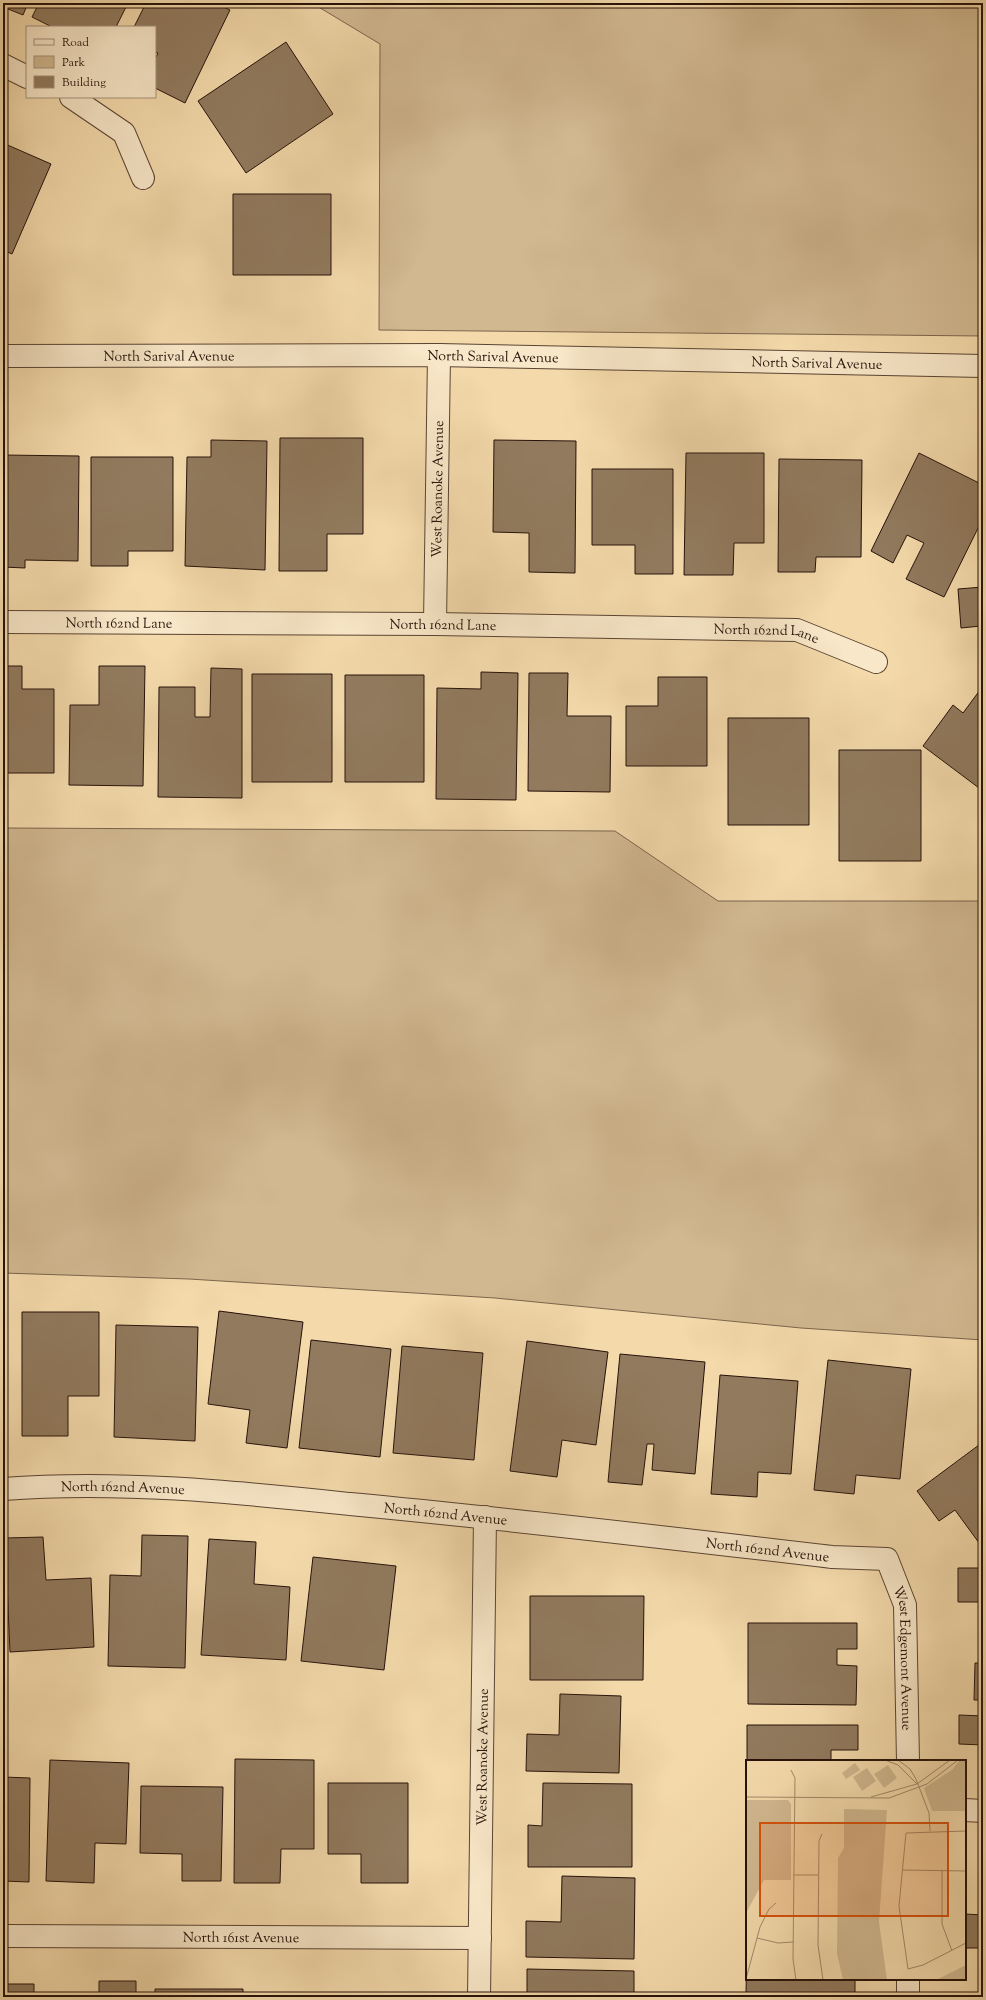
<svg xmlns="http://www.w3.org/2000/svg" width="986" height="2000" font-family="'Sorts Mill Goudy',serif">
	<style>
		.green { fill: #d1b890; stroke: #7c654d }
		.building { fill: #917a5e; stroke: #26120a }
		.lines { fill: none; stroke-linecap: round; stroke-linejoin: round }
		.street-casing { stroke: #5a4432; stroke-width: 24 }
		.street { stroke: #f8e7c8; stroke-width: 22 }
		.labels { text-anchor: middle; stroke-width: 3; stroke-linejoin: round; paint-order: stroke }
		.street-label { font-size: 14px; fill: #26120a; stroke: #f8e7c8 }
		.inset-road { fill: none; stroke: #a28a6b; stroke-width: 1 }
		.view { fill: #d5520c; fill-opacity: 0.15; stroke: #d5520c; stroke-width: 2 }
		.inset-edge { fill: none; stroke: #26120a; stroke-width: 2 }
	</style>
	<rect width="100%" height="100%" fill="#f4daab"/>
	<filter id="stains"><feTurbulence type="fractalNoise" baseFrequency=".005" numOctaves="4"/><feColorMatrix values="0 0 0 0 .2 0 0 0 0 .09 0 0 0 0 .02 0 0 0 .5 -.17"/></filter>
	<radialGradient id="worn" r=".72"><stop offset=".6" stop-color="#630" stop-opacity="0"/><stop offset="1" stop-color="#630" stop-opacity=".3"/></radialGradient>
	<path class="green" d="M 312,3 L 983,3 L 983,336 L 379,330 L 380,44 Z
		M 3,828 L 615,831 L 718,901 L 983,901 L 983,1340 L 801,1328 L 495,1298 L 189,1279 L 3,1273 Z"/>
	<path class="building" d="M 3,3 L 28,3 L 23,15 L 3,7 Z
		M 39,3 L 128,3 L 116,27 L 52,27 L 32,17 Z
		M 146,3 L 216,3 L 230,10 L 185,103 L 155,88 L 155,59 L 158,53 L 155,52 L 155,27 L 134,27 Z
		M 286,42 L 333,114 L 246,173 L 198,101 Z
		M 3,143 L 51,164 L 12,254 L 3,250 Z
		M 233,194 L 331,194 L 331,275 L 233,275 Z
		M 280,438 L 363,438 L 363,534 L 327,534 L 327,571 L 279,571 Z
		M 211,440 L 267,441 L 265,570 L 185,566 L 187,457 L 211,457 Z
		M 494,440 L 576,441 L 575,573 L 529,572 L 529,533 L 493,532 Z
		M 686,453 L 764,453 L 764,543 L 734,543 L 733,575 L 684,575 Z
		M 919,453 L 983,485 L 983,518 L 944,597 L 906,579 L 924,543 L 907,535 L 893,563 L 871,551 Z
		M 3,455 L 79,456 L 78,561 L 25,560 L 25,568 L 3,567 Z
		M 91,457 L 173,457 L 173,551 L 128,551 L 128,566 L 91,566 Z
		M 779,459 L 862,460 L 861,557 L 816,557 L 815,572 L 778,572 Z
		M 592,469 L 673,469 L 673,574 L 635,574 L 635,545 L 592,545 Z
		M 983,587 L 983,658 L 981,626 L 961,628 L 958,589 Z
		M 3,666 L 22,666 L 22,689 L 54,689 L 54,773 L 3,773 Z
		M 99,666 L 145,666 L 143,786 L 69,785 L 70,705 L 99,705 Z
		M 211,668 L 242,669 L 242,798 L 158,797 L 159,687 L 195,687 L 195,717 L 210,717 Z
		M 481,672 L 518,673 L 516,800 L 436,799 L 437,688 L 481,689 Z
		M 529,673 L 568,673 L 567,716 L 611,716 L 610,792 L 528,791 Z
		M 252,674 L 332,674 L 332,782 L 252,782 Z
		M 345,675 L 424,675 L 424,782 L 345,782 Z
		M 658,677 L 707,677 L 707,766 L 626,766 L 626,706 L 658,706 Z
		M 983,686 L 983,791 L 923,746 L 953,705 L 963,713 Z
		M 728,718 L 809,718 L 809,825 L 728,825 Z
		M 839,750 L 921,750 L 921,861 L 839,861 Z
		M 219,1311 L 303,1322 L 287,1448 L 246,1443 L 250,1410 L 208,1404 Z
		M 22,1312 L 99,1312 L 99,1396 L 68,1396 L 68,1436 L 22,1436 Z
		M 116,1325 L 198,1327 L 195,1441 L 114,1437 Z
		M 311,1340 L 391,1349 L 380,1457 L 299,1448 Z
		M 527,1341 L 608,1352 L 596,1445 L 562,1440 L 557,1477 L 510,1471 Z
		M 402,1346 L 483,1353 L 474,1460 L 393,1453 Z
		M 620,1354 L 705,1362 L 695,1474 L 652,1470 L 654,1444 L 647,1444 L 642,1485 L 608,1482 Z
		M 828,1360 L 911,1369 L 900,1479 L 856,1475 L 854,1494 L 814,1490 Z
		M 720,1375 L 798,1381 L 791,1474 L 758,1472 L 757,1497 L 711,1494 Z
		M 3,1376 L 7,1434 L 3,1434 Z
		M 983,1442 L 983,1546 L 982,1547 L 955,1510 L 939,1521 L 917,1491 Z
		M 142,1535 L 188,1536 L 185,1668 L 108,1666 L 110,1575 L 141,1576 Z
		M 43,1537 L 46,1580 L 91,1578 L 94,1647 L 10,1652 L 5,1538 Z
		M 209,1539 L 256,1542 L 254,1584 L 290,1587 L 286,1660 L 201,1655 Z
		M 313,1557 L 396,1566 L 384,1670 L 301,1661 Z
		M 958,1568 L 983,1568 L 983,1648 L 981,1648 L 981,1602 L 958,1602 Z
		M 530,1596 L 644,1596 L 643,1680 L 530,1680 Z
		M 748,1623 L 857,1623 L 857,1649 L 837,1649 L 837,1665 L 857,1666 L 856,1705 L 748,1704 Z
		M 975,1663 L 983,1663 L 983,1700 L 974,1700 Z
		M 560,1694 L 621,1696 L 619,1773 L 526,1771 L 527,1734 L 559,1735 Z
		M 959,1715 L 983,1716 L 983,1745 L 959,1744 Z
		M 747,1725 L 858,1725 L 858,1750 L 831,1750 L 831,1761 L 747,1761 L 747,1805 Z
		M 235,1759 L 314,1760 L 314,1849 L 281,1849 L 280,1883 L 234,1883 Z
		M 50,1760 L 129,1763 L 126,1844 L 95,1843 L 94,1883 L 46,1881 Z
		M 3,1777 L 30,1778 L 29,1882 L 3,1881 Z
		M 328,1783 L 408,1783 L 408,1883 L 361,1883 L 361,1854 L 328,1854 Z
		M 543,1783 L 632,1784 L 632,1867 L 528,1867 L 528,1825 L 542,1826 Z
		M 141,1786 L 223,1787 L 221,1881 L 182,1881 L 182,1854 L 140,1853 Z
		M 562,1876 L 635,1878 L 634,1959 L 526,1957 L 526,1921 L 561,1922 Z
		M 965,1914 L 983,1915 L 983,1948 L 965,1948 Z
		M 747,1942 L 747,1979 L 855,1979 L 855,1996 L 746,1993 Z
		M 527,1969 L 634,1971 L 634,1997 L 527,1997 Z
		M 99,1981 L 136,1981 L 136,1997 L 99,1997 Z
		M 3,1984 L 34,1984 L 34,1997 L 3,1997 Z
		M 155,1989 L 243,1989 L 243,1997 L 155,1997 Z"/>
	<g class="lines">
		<g class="street-casing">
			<g id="street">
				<path d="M 3,65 L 27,77"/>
				<path d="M 71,97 L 124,133 L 143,178"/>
				<path id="s1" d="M 3,356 L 439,355 L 983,366"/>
				<path id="s2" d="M 3,622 L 435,624 L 797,630 L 876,662"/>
				<path id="s3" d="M 435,624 L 439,355"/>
				<path id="s4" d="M 3,1489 C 119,1480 234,1492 350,1504 C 511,1519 671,1538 832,1557 L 887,1559 L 905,1605 L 908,1761"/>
				<path d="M 965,1810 L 983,1811"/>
				<path id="s5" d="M 3,1936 L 480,1938"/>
				<path id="s6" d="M 479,1997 L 485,1517"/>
				<path d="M 908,1997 L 908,1979"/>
			</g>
		</g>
		<use href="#street" class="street"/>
	</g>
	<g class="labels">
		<g class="street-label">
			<text dy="5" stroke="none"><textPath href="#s1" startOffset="166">North Sarival Avenue</textPath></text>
			<text dy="5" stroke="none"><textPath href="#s1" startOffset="490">North Sarival Avenue</textPath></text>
			<text dy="5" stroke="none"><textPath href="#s1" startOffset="814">North Sarival Avenue</textPath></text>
			<text dy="5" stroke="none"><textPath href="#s3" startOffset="135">West Roanoke Avenue</textPath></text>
			<text dy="5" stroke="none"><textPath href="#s2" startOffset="116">North 162nd Lane</textPath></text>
			<text dy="5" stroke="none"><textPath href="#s2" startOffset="440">North 162nd Lane</textPath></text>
			<text dy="5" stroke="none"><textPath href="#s2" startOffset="764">North 162nd Lane</textPath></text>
			<text dy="5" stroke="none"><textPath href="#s4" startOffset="120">North 162nd Avenue</textPath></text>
			<text dy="5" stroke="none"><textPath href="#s4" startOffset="444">North 162nd Avenue</textPath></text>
			<text dy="5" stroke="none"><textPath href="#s4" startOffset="768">North 162nd Avenue</textPath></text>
			<text dy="5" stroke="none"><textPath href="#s4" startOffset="990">West Edgemont Avenue</textPath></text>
			<text dy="5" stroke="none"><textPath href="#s6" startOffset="240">West Roanoke Avenue</textPath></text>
			<text dy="5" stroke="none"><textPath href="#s5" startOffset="238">North 161st Avenue</textPath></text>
		</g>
	</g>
	<g transform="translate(746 1760)">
		<rect width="220" height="220" fill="#f4daab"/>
		<path d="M 214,0 L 220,0 L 220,51 L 186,51 L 178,28 L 206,10 ZM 109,3 L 114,10 L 100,19 L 96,13 ZM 142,5 L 151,18 L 138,28 L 128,14 ZM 121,8 L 130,21 L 116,31 L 107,17 ZM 0,40 L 42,40 L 45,44 L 45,120 L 18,120 L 0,153 ZM 98,49 L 141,50 L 133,162 L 141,220 L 97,220 L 91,194 L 92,98 L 98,88 ZM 220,205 L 220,220 L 190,220 Z" fill="#d1b890"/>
		<path class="inset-road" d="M 139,0 L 152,5 L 171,24M 152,0 L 164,9 L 170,19 L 183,53 L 184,71M 45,10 L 49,18 L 47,199 L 50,220M 0,37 L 143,38 L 181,24 L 212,0M 125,37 L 171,24 L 204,0M 220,71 L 160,73 L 153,146 L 162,209 L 177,205 L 220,183M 76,74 L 73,81 L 72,185 L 77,220M 156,110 L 220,111M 196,111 L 196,164 L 206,191M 47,115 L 72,115M 11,178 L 32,183 L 47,182M 0,219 L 14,167 L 23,149 L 30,143"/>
		<path class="view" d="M 14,63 L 202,63 L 202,156 L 14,156 Z"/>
		<rect width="220" height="220" class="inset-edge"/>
	</g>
	<rect width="986" height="2000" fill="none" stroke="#f4daab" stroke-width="16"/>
	<rect x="4" y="4" width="978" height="1992" fill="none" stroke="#26120a" stroke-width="2"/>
	<rect x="8" y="8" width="970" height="1984" fill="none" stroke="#26120a"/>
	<rect x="26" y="26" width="130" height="72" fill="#f8e7c8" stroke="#a4927c"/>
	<rect x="34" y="39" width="20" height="6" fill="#f8e7c8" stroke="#a4927c"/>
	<text x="62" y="46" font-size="12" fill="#26120a">Road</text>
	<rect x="34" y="56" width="20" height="12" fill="#d1b890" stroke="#a4927c"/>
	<text x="62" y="66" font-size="12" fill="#26120a">Park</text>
	<rect x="34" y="76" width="20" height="12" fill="#917a5e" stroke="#a4927c"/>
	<text x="62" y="86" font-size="12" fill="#26120a">Building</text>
	<rect width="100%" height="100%" filter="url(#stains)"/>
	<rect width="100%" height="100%" fill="url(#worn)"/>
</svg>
